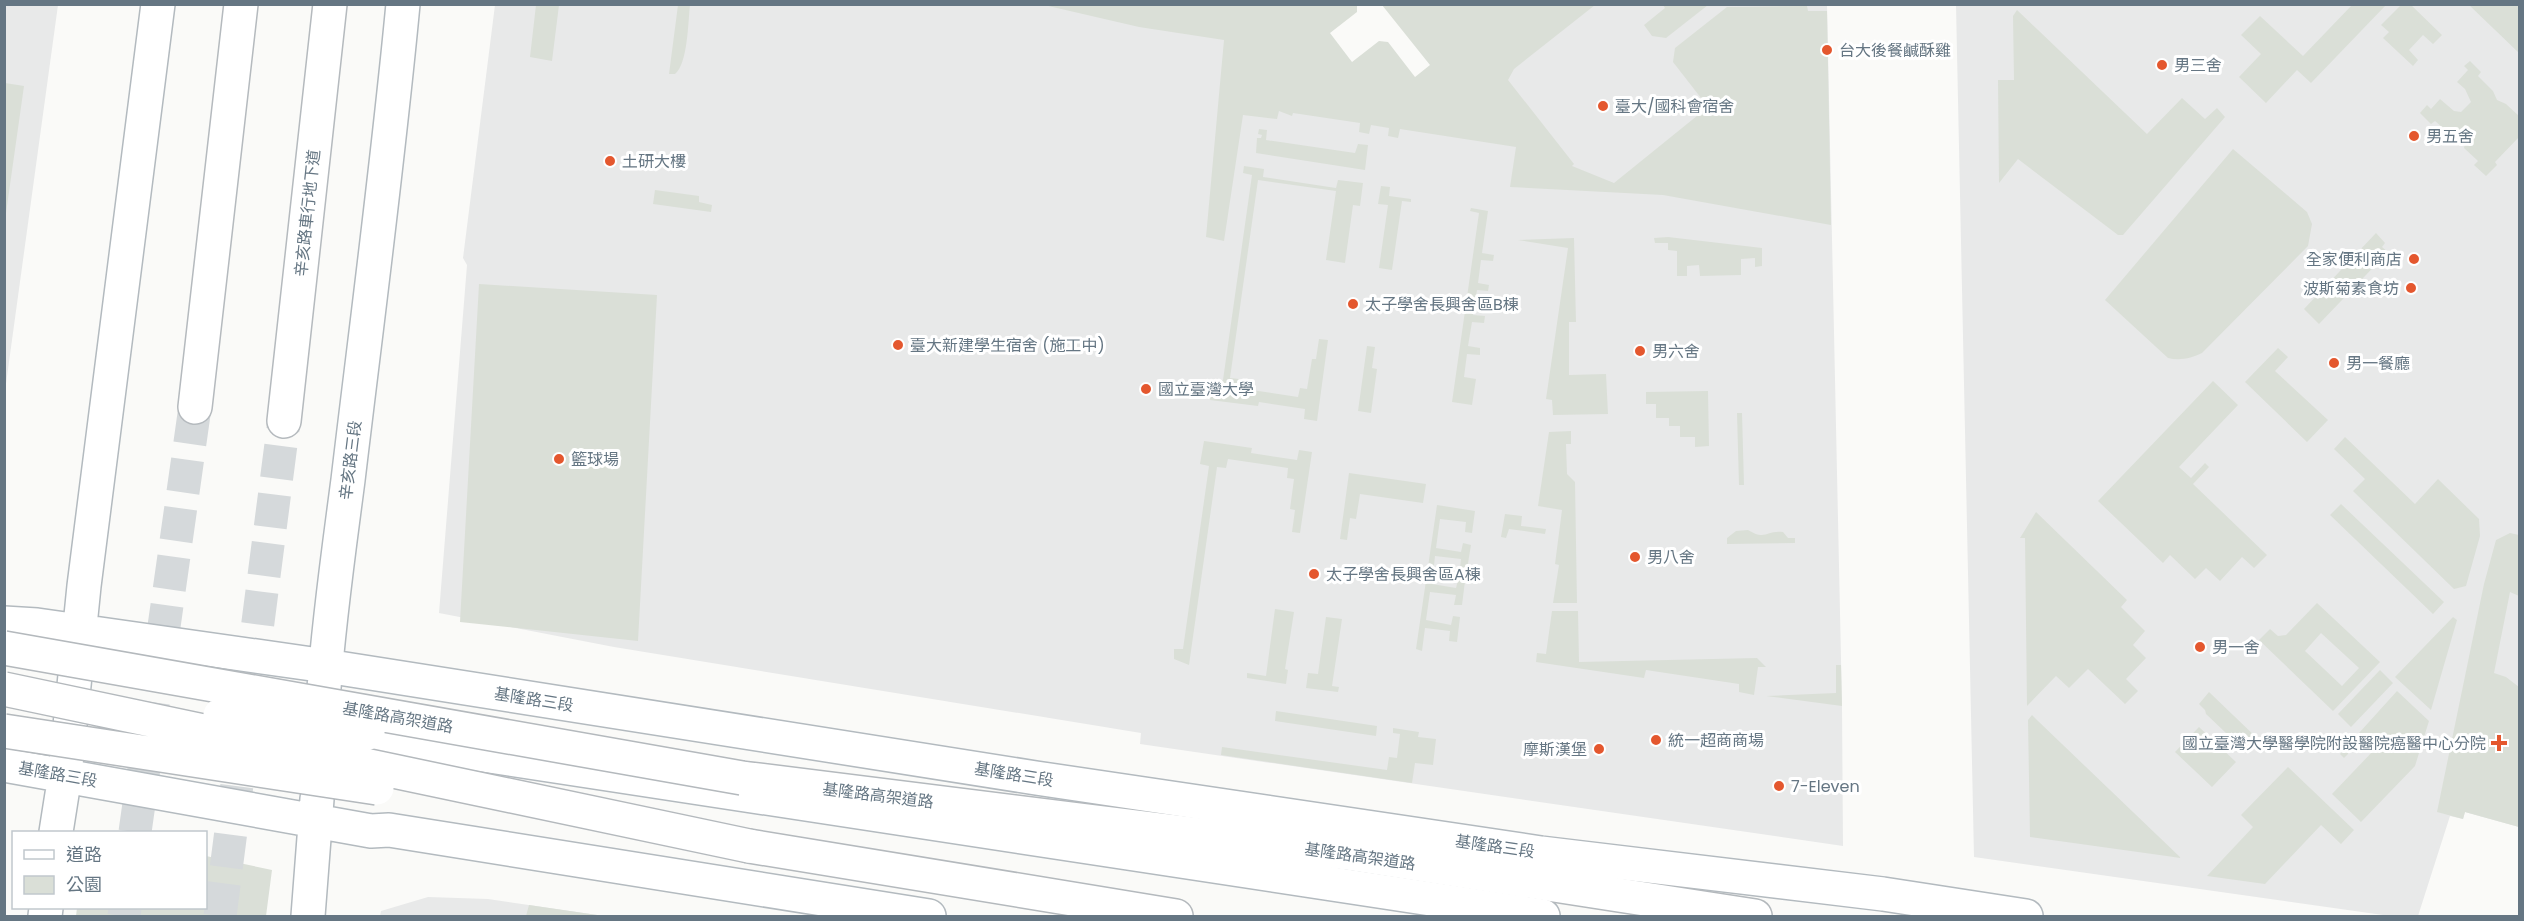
<svg xmlns="http://www.w3.org/2000/svg" width="2524" height="921" font-family="Poppins,'Noto Sans TC',sans-serif">
	<style>
		.built { fill: #e8e9e9 }
		.green { fill: #dadfd7; fill-rule: evenodd }
		.lines { fill: none; stroke-linecap: round; stroke-linejoin: round }
		.primary-tunnel { stroke: #d5d9db; stroke-width: 33; stroke-dasharray: 33 16; stroke-linecap: butt }
		.secondary-casing { stroke: #b3babf; stroke-width: 36 }
		.primary-casing { stroke: #b5babe; stroke-width: 36 }
		.trunk-casing { stroke: #b4b9bd; stroke-width: 36 }
		.secondary { stroke: #fff; stroke-width: 33 }
		.primary { stroke: #fff; stroke-width: 33 }
		.trunk { stroke: #fff; stroke-width: 33 }
		.trunk-bridge-casing { stroke: #b4b9bd; stroke-width: 36; stroke-linecap: butt }
		.trunk-bridge { stroke: #fff; stroke-width: 33 }
		.poi-dot { fill: #e4572e; stroke: #fff; stroke-width: 2 }
		.labels { text-anchor: middle; stroke-width: 6; stroke-linejoin: round; paint-order: stroke }
		.poi-label { font-size: 16px; fill: #657683; stroke: #fff; text-anchor: start }
		.street-label { font-size: 16px; fill: #657683; stroke: #fff }
	</style>
	<rect width="100%" height="100%" fill="#fafaf8"/>
	<path class="built" d="M 5,5 L 58,5 L 5,391 Z
		M 495,5 L 1327,5 L 1329,59 L 1435,86 L 1538,5 L 1827,5 L 1842,706 L 1843,846 L 1140,744 L 1141,733 L 614,647 L 439,613 L 467,265 L 463,258 Z
		M 1956,5 L 2519,5 L 2519,827 L 2465,812 L 2463,819 L 2450,816 L 2418,916 L 2390,916 L 1974,857 Z
		M 428,897 L 488,899 L 604,916 L 380,916 L 381,911 Z"/>
	<path class="green" d="M 536,5 L 559,5 L 552,61 L 530,57 Z
		M 678,5 L 690,5 C 688,21 688,64 675,74 L 669,74 Z
		M 1044,5 L 1357,5 L 1357,12 L 1330,33 L 1352,62 L 1379,41 L 1388,42 L 1415,77 L 1430,65 L 1382,5 L 1595,5 L 1514,69 L 1508,80 L 1574,164 L 1572,166 L 1614,183 L 1708,107 L 1673,62 L 1675,48 L 1727,7 L 1807,6 L 1808,11 L 1827,11 L 1831,225 L 1663,195 L 1510,187 L 1516,147 L 1400,129 L 1398,138 L 1388,136 L 1389,128 L 1371,125 L 1369,134 L 1359,132 L 1360,123 L 1293,113 L 1292,116 L 1279,111 L 1277,119 L 1243,115 L 1224,241 L 1206,237 L 1224,40 L 1139,27 Z
		M 1663,5 L 1708,5 L 1666,38 L 1652,36 L 1644,25 L 1665,8 Z
		M 2352,5 L 2386,5 L 2311,83 L 2297,70 L 2266,103 L 2239,77 L 2261,54 L 2241,35 L 2260,16 L 2303,56 Z
		M 2401,5 L 2411,5 L 2442,35 L 2433,44 L 2423,35 L 2409,50 L 2418,60 L 2413,66 L 2383,38 L 2389,32 L 2381,25 Z
		M 2469,5 L 2519,5 L 2519,53 Z
		M 2017,10 L 2147,134 L 2182,98 L 2205,119 L 2217,108 L 2225,117 L 2123,235 L 2118,235 L 2018,159 L 1999,183 L 1998,80 L 2014,80 L 2013,16 Z
		M 2470,61 L 2481,72 L 2478,76 L 2493,91 L 2497,100 L 2506,104 L 2519,116 L 2519,137 L 2495,162 L 2497,165 L 2486,176 L 2474,165 L 2478,161 L 2464,148 L 2465,143 L 2461,138 L 2451,135 L 2435,121 L 2431,124 L 2420,113 L 2427,105 L 2431,109 L 2440,99 L 2454,111 L 2461,112 L 2471,102 L 2465,89 L 2457,82 L 2468,70 L 2464,66 Z
		M 5,83 L 24,86 L 6,213 L 4,213 Z
		M 1259,129 L 1267,130 L 1266,140 L 1355,153 L 1358,144 L 1368,145 L 1365,170 L 1256,153 L 1257,138 L 1261,138 L 1262,135 L 1258,134 Z
		M 2233,149 L 2307,212 L 2312,224 L 2308,246 L 2202,353 C 2192,358 2180,361 2168,358 L 2105,300 Z
		M 1244,166 L 1264,169 L 1263,177 L 1336,188 L 1338,180 L 1363,183 L 1360,206 L 1353,205 L 1345,263 L 1326,260 L 1336,191 L 1258,180 L 1230,378 L 1239,379 L 1238,388 L 1298,397 L 1300,388 L 1307,389 L 1312,359 L 1316,359 L 1319,339 L 1328,340 L 1317,421 L 1304,419 L 1305,409 L 1259,402 L 1258,406 L 1210,400 L 1213,379 L 1223,380 L 1252,175 L 1243,173 Z
		M 1381,186 L 1390,187 L 1389,196 L 1411,199 L 1411,202 L 1402,201 L 1392,270 L 1379,268 L 1388,205 L 1378,204 Z
		M 655,190 L 699,196 L 699,202 L 712,205 L 711,212 L 653,204 Z
		M 1471,208 L 1488,211 L 1482,253 L 1494,255 L 1493,261 L 1481,260 L 1478,283 L 1489,285 L 1488,291 L 1477,290 L 1473,315 L 1485,316 L 1484,323 L 1472,322 L 1468,346 L 1480,348 L 1480,355 L 1467,354 L 1464,377 L 1476,379 L 1472,405 L 1452,402 L 1479,213 L 1470,211 Z
		M 2376,233 L 2385,243 L 2382,247 L 2388,252 L 2319,324 L 2304,309 Z
		M 1668,237 L 1762,248 L 1762,266 L 1755,267 L 1755,258 L 1741,259 L 1741,275 L 1700,276 L 1699,265 L 1687,266 L 1687,276 L 1677,276 L 1677,251 L 1668,250 L 1668,243 L 1655,243 L 1654,238 Z
		M 1574,238 L 1576,322 L 1569,322 L 1569,375 L 1606,374 L 1608,414 L 1553,415 L 1552,400 L 1546,399 L 1568,248 L 1518,240 Z
		M 479,284 L 657,295 L 638,641 L 460,622 Z
		M 1367,346 L 1375,347 L 1372,368 L 1377,369 L 1371,413 L 1358,411 Z
		M 2278,348 L 2288,357 L 2275,371 L 2328,420 L 2307,442 L 2245,382 Z
		M 2213,381 L 2238,405 L 2179,467 L 2191,478 L 2205,463 L 2209,467 L 2193,484 L 2267,555 L 2254,568 L 2242,557 L 2220,581 L 2206,568 L 2195,579 L 2170,555 L 2163,563 L 2098,501 Z
		M 1708,391 L 1709,446 L 1695,447 L 1695,437 L 1680,437 L 1680,426 L 1669,426 L 1669,418 L 1656,418 L 1656,404 L 1646,404 L 1646,392 Z
		M 1737,413 L 1742,413 L 1744,485 L 1739,485 Z
		M 1571,431 L 1571,444 L 1566,444 L 1567,474 L 1575,482 L 1577,603 L 1553,603 L 1559,565 L 1555,564 L 1562,510 L 1538,506 L 1549,432 Z
		M 2345,437 L 2415,504 L 2438,479 L 2479,519 L 2480,536 L 2466,586 L 2454,589 L 2353,491 L 2365,479 L 2334,449 Z
		M 1204,441 L 1252,448 L 1251,453 L 1297,460 L 1299,450 L 1312,452 L 1300,533 L 1292,532 L 1295,510 L 1290,509 L 1294,479 L 1287,478 L 1288,468 L 1228,459 L 1226,468 L 1217,467 L 1189,665 L 1174,659 L 1174,649 L 1183,649 L 1209,466 L 1200,464 Z
		M 1349,473 L 1426,484 L 1423,503 L 1360,494 L 1356,519 L 1350,518 L 1347,540 L 1340,539 Z
		M 2341,504 L 2444,602 L 2433,614 L 2330,515 Z
		M 1437,505 L 1475,511 L 1472,533 L 1465,532 L 1466,522 L 1440,519 L 1436,548 L 1461,552 L 1463,543 L 1471,545 L 1467,569 L 1460,568 L 1461,559 L 1435,556 L 1432,584 L 1456,588 L 1458,580 L 1465,581 L 1462,605 L 1454,605 L 1456,595 L 1430,592 L 1426,620 L 1451,625 L 1453,616 L 1460,617 L 1457,642 L 1449,641 L 1450,631 L 1425,628 L 1422,651 L 1416,649 Z
		M 2036,512 L 2127,600 L 2121,607 L 2145,631 L 2133,645 L 2146,658 L 2126,679 L 2138,691 L 2125,704 L 2088,669 L 2069,688 L 2056,676 L 2027,706 L 2025,538 L 2020,538 Z
		M 1505,514 L 1522,516 L 1521,526 L 1546,529 L 1545,534 L 1509,529 L 1506,538 L 1501,537 Z
		M 1748,530 C 1766,541 1766,530 1783,532 L 1788,538 L 1795,538 L 1795,543 L 1727,544 L 1727,538 L 1736,531 Z
		M 2510,533 L 2519,535 L 2519,596 L 2510,592 L 2494,673 L 2506,677 L 2519,687 L 2519,827 L 2465,812 L 2463,819 L 2437,812 L 2484,584 L 2496,540 Z
		M 2317,603 L 2380,662 L 2333,711 L 2259,640 L 2270,629 L 2278,636 L 2286,635 ZM 2321,633 L 2359,668 L 2342,686 L 2305,651 Z
		M 1275,609 L 1294,612 L 1285,669 L 1288,670 L 1286,684 L 1247,678 L 1247,673 L 1266,676 Z
		M 1552,611 L 1578,611 L 1579,662 L 1757,658 L 1766,667 L 1758,667 L 1754,695 L 1739,692 L 1739,684 L 1646,670 L 1644,678 L 1536,662 L 1537,653 L 1546,654 Z
		M 1326,617 L 1342,619 L 1332,686 L 1339,687 L 1338,692 L 1306,688 L 1308,673 L 1318,674 Z
		M 2453,617 L 2457,620 L 2431,710 L 2395,677 Z
		M 1836,665 L 1841,665 L 1842,706 L 1766,696 L 1836,693 Z
		M 2380,670 L 2393,683 L 2351,727 L 2338,714 Z
		M 2397,691 L 2429,721 L 2415,766 L 2361,822 L 2332,794 L 2374,750 L 2363,739 L 2344,758 L 2340,754 Z
		M 2209,692 L 2258,739 L 2246,752 L 2206,714 L 2205,710 L 2199,704 Z
		M 1276,711 L 1377,726 L 1376,736 L 1275,721 Z
		M 2032,715 L 2038,721 L 2181,858 L 2030,837 L 2028,720 Z
		M 2199,727 L 2236,762 L 2212,787 L 2175,752 Z
		M 1393,728 L 1419,732 L 1418,737 L 1436,739 L 1433,765 L 1415,763 L 1412,783 L 1221,755 L 1222,747 L 1387,770 L 1389,757 L 1397,758 L 1400,734 L 1393,733 Z
		M 2288,767 L 2354,830 L 2341,844 L 2321,825 L 2265,884 L 2207,876 L 2253,827 L 2241,815 Z
		M 206,856 L 272,870 L 266,916 L 76,916 L 77,908 L 206,908 Z
		M 529,905 L 604,916 L 526,916 Z"/>
	<g class="lines">
		<path class="primary-tunnel" d="M 135,832 L 195,407
			M 124,916 L 125,908
			M 220,916 L 284,421"/>
		<g class="secondary-casing">
			<path id="secondary" d="M 4,623 L 37,625 L 326,666 L 1036,778 L 1541,853 L 1883,894 L 2026,916
				M 324,688 C 329,618 339,549 348,480 C 367,321 388,163 403,4
				M 338,733 L 1543,916
				M 4,765 L 371,831 L 389,830 L 929,916
				M 56,832 L 65,775 L 84,586 L 158,4
				M 45,916 L 46,908
				M 308,916 L 317,799"/>
		</g>
		<g class="primary-casing">
			<path id="primary" d="M 195,407 L 241,4
				M 284,421 L 330,4"/>
		</g>
		<g class="trunk-casing">
			<path id="trunk" d="M 742,778 L 1353,854 L 1755,916
				M 749,846 L 1176,916"/>
		</g>
		<use href="#secondary" class="secondary"/>
		<use href="#primary" class="primary"/>
		<use href="#trunk" class="trunk"/>
		<g class="trunk-bridge-casing">
			<path id="trunk-bridge" d="M 4,648 L 742,778
				M 4,689 L 749,846
				M 220,715 L 368,733
				M 4,731 L 377,788"/>
		</g>
		<use href="#trunk-bridge" class="trunk-bridge"/>
	</g>
	<g class="poi-dot">
		<circle cx="1827" cy="50" r="6"/>
		<circle cx="2162" cy="65" r="6"/>
		<circle cx="1603" cy="106" r="6"/>
		<circle cx="2414" cy="136" r="6"/>
		<circle cx="610" cy="161" r="6"/>
		<circle cx="2414" cy="259" r="6"/>
		<circle cx="2411" cy="288" r="6"/>
		<circle cx="1353" cy="304" r="6"/>
		<circle cx="898" cy="345" r="6"/>
		<circle cx="1640" cy="351" r="6"/>
		<circle cx="2334" cy="363" r="6"/>
		<circle cx="1146" cy="389" r="6"/>
		<circle cx="559" cy="459" r="6"/>
		<circle cx="1635" cy="557" r="6"/>
		<circle cx="1314" cy="574" r="6"/>
		<circle cx="2200" cy="647" r="6"/>
		<circle cx="1656" cy="740" r="6"/>
		<path d="M2496 734h6v6h6v6h-6v6h-6v-6h-6v-6h6z"/>
		<circle cx="1599" cy="749" r="6"/>
		<circle cx="1779" cy="786" r="6"/>
	</g>
	<g class="labels">
		<g class="poi-label">
			<text x="1839" y="56">台大後餐鹹酥雞</text>
			<text x="2174" y="71">男三舍</text>
			<text x="1615" y="112">臺大/國科會宿舍</text>
			<text x="2426" y="142">男五舍</text>
			<text x="622" y="167">土研大樓</text>
			<text x="2402" y="265" text-anchor="end">全家便利商店</text>
			<text x="2399" y="294" text-anchor="end">波斯菊素食坊</text>
			<text x="1365" y="310">太子學舍長興舍區B棟</text>
			<text x="910" y="351">臺大新建學生宿舍 (施工中)</text>
			<text x="1652" y="357">男六舍</text>
			<text x="2346" y="369">男一餐廳</text>
			<text x="1158" y="395">國立臺灣大學</text>
			<text x="571" y="465">籃球場</text>
			<text x="1647" y="563">男八舍</text>
			<text x="1326" y="580">太子學舍長興舍區A棟</text>
			<text x="2212" y="653">男一舍</text>
			<text x="1668" y="746">統一超商商場</text>
			<text x="2486" y="749" text-anchor="end">國立臺灣大學醫學院附設醫院癌醫中心分院</text>
			<text x="1587" y="755" text-anchor="end">摩斯漢堡</text>
			<text x="1791" y="792">7-Eleven</text>
		</g>
		<g class="street-label">
			<text transform="translate(307 213) rotate(-84)" y="6">辛亥路車行地下道</text>
			<text transform="translate(350 460) rotate(-83)" y="6">辛亥路三段</text>
			<text transform="translate(534 699) rotate(9)" y="6">基隆路三段</text>
			<text transform="translate(398 717) rotate(10)" y="6">基隆路高架道路</text>
			<text transform="translate(58 774) rotate(10)" y="6">基隆路三段</text>
			<text transform="translate(1014 774) rotate(9)" y="6">基隆路三段</text>
			<text transform="translate(878 795) rotate(7)" y="6">基隆路高架道路</text>
			<text transform="translate(1495 846) rotate(8)" y="6">基隆路三段</text>
			<text transform="translate(1360 856) rotate(8)" y="6">基隆路高架道路</text>
		</g>
	</g>
	<rect width="2524" height="921" fill="none" stroke="#657683" stroke-width="12"/>
	<rect x="12" y="831" width="195" height="78" fill="#ffffff" stroke="#c1c8cd" stroke-width="1.5"/>
	<rect x="24" y="850" width="30" height="9" fill="#ffffff" stroke="#c1c8cd" stroke-width="1.5"/>
	<text x="66" y="861" font-size="18" fill="#657683">道路</text>
	<rect x="24" y="876" width="30" height="18" fill="#dadfd7" stroke="#c1c8cd" stroke-width="1.5"/>
	<text x="66" y="891" font-size="18" fill="#657683">公園</text>
</svg>
